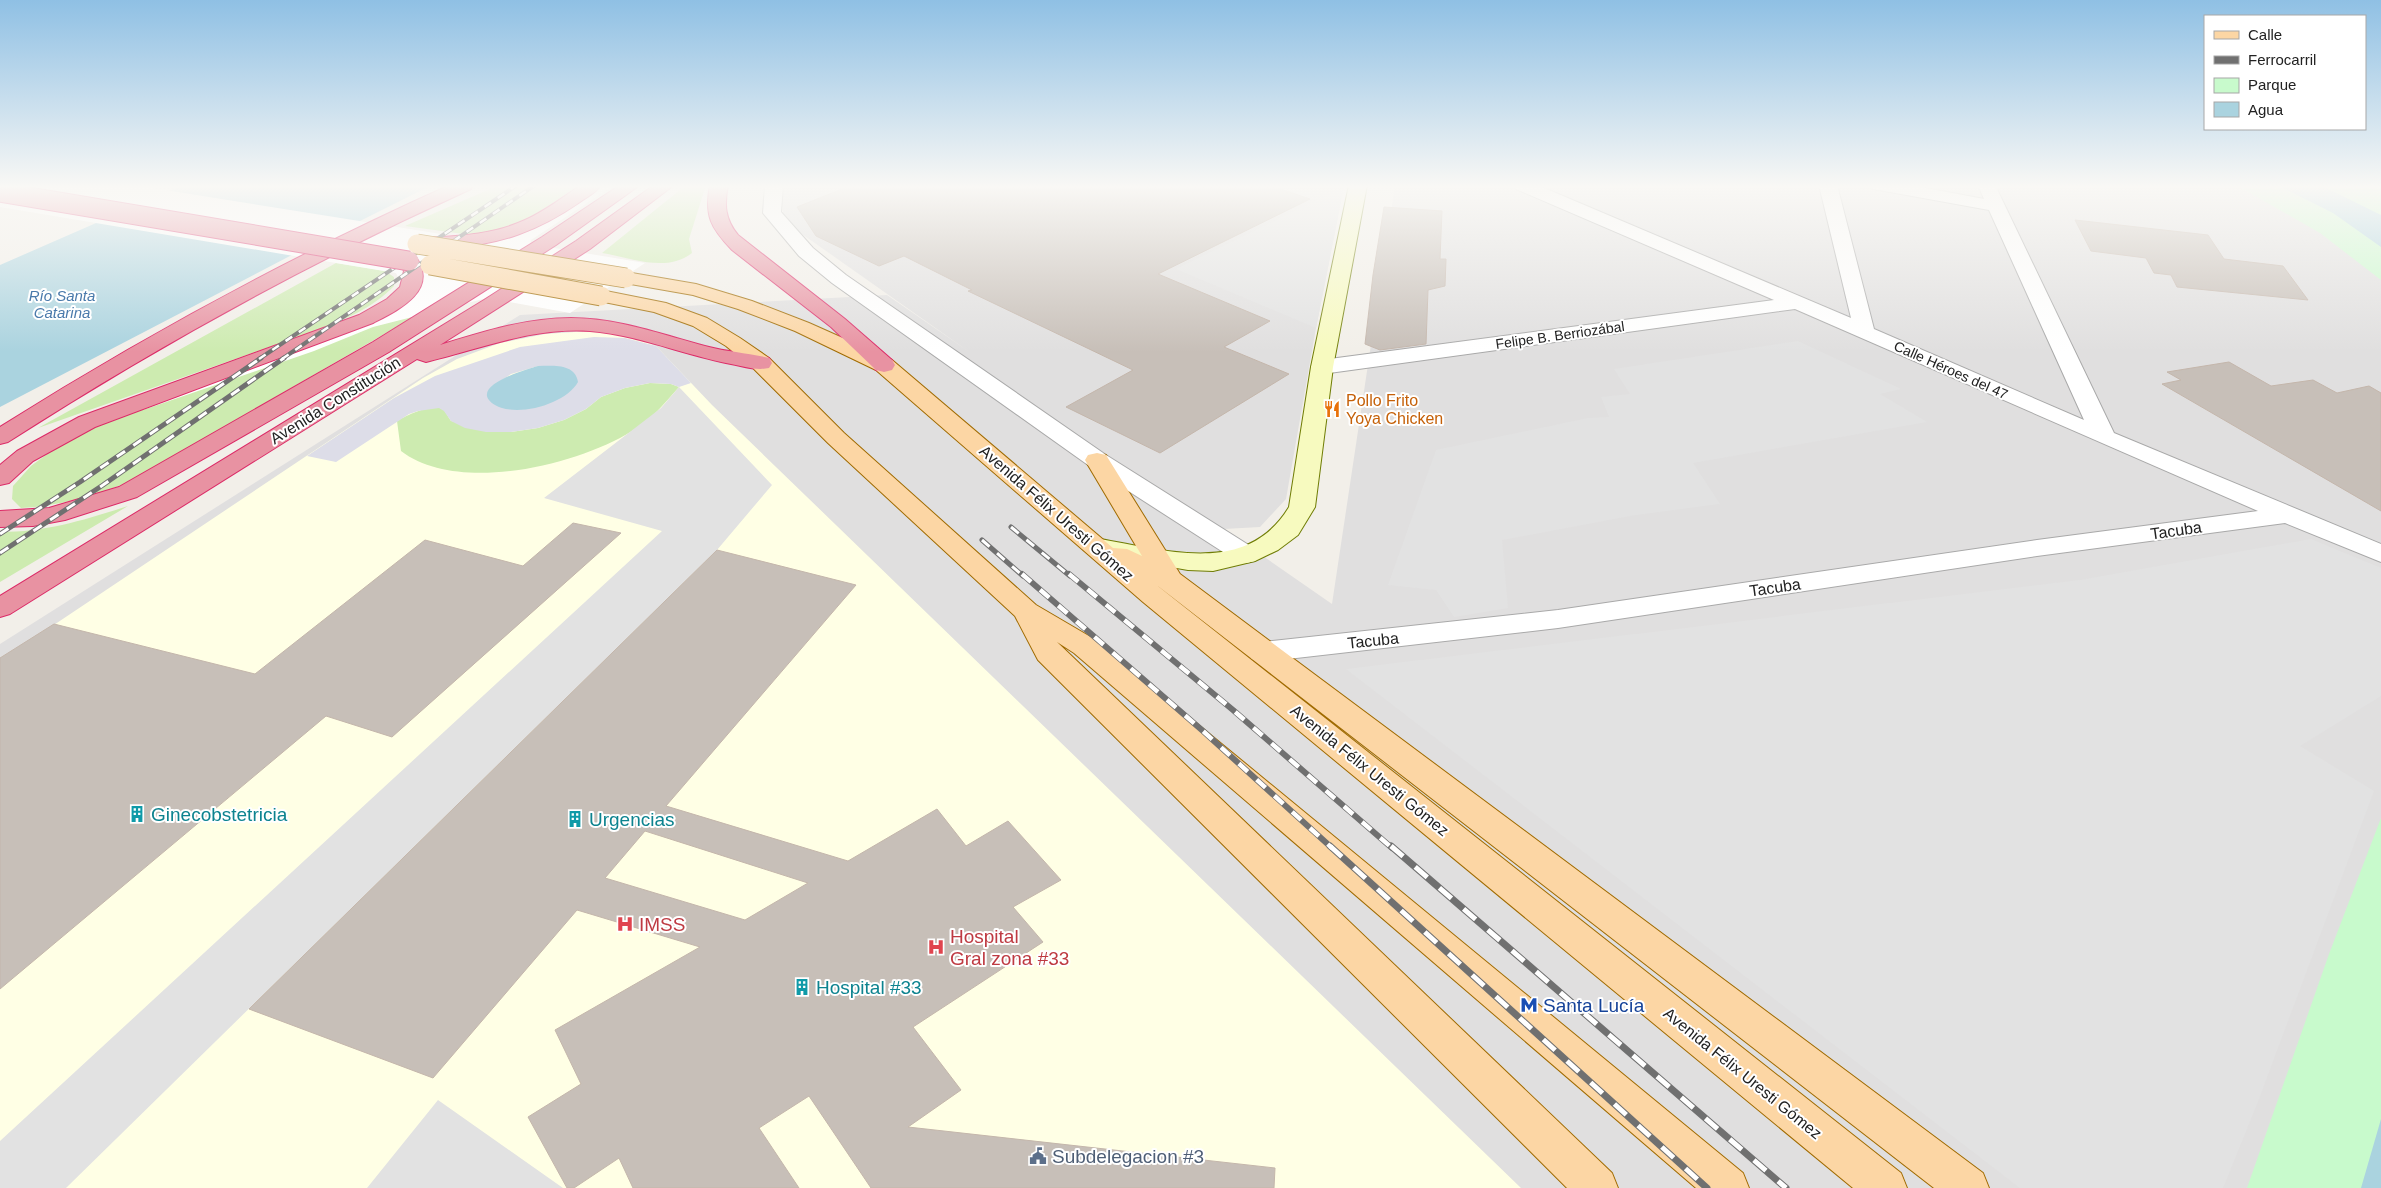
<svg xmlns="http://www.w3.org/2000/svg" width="2381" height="1188" font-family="Helvetica,sans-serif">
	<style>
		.residential { fill: #e0dfdf }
		.education { fill: #ffffe5 }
		.grass { fill: #cdebb0 }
		.park { fill: #c8facc }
		.parking { fill: #e2e2e2 }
		.plaza { fill: #dddde8; fill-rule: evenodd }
		.water { fill: #aad3df }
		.pier { fill: #fff }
		.building { fill: #c7bfb8; stroke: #c4b6ab; fill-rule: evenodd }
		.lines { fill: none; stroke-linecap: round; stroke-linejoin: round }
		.street-casing { stroke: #a9a9a9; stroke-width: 2 }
		.secondary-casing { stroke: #707d05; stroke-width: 2 }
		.primary-casing { stroke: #a06b00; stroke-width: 2 }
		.highway-casing { stroke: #dc2a67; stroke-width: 2 }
		.street { fill: #fff; fill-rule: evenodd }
		.secondary { fill: #f7fabf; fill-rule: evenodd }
		.primary { fill: #fcd6a4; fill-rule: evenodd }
		.highway { fill: #e892a2; fill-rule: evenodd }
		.rail-far3-casing { stroke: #707070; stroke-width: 4 }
		.rail-far2-casing { stroke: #707070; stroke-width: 5 }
		.rail-far1-casing { stroke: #707070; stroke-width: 6 }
		.rail-casing { stroke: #707070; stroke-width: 7 }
		.rail-far3 { stroke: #fff; stroke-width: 2.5; stroke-dasharray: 8; stroke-linecap: butt }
		.rail-far2 { stroke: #fff; stroke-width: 3; stroke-dasharray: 10; stroke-linecap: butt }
		.rail-far1 { stroke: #fff; stroke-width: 4.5; stroke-dasharray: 12; stroke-linecap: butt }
		.rail { stroke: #fff; stroke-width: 5; stroke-dasharray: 16; stroke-linecap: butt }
		.primary-bridge-casing { stroke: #a06b00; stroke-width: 21; stroke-linecap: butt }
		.highway-bridge-casing { stroke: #dc2a67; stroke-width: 21; stroke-linecap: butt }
		.primary-bridge { stroke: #fcd6a4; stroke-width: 19 }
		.highway-bridge { stroke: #e892a2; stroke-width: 19 }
		.labels { text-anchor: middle; stroke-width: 4; stroke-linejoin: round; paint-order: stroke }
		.far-street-label { font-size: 14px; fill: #222; stroke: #fff }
		.far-water-label { font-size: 15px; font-style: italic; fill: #4a7aab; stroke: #fff }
		.street-label { font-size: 16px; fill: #222; stroke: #fff }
		.food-label { font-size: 16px; fill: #c56008; stroke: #fff; text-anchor: start }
		.near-culture-label { font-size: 19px; fill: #0d838f; stroke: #fff; text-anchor: start }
		.near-health-label { font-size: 19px; fill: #be3a42; stroke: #fff; text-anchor: start }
		.near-transit-label { font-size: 19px; fill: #164399; stroke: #fff; text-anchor: start }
		.near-service-label { font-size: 19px; fill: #4e5e75; stroke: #fff; text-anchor: start }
	</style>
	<rect width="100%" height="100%" fill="#f2efe9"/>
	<path class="residential" d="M 785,185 L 1344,185 L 1316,328 L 1286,499 L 1260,527 L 1224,529 L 1332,604 L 1395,185 L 2381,185 L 2381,1188 L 0,1188 L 0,644 L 520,315 L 887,295 L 971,353 L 802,234 L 783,214 L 782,193 Z"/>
	<path class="education" d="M 589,331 L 627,335 L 656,346 L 712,405 L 1521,1188 L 0,1188 L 0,661 L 423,378 L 457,359 L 500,343 L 545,334 Z"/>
	<path class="grass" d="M 499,185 L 580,185 L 521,224 L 478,236 L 405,226 Z
		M 686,185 L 706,185 L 689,239 L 692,253 C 667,273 631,258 602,253 Z
		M 336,263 L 385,271 L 394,277 L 394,286 C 373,308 345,319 318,330 L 38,428 Z
		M 474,282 L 127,483 C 92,496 59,506 21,508 L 12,499 L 13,486 L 31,466 L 65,441 L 107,421 Z
		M 650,383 L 671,384 L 679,387 C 665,403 651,420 632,431 C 576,466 457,494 401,451 L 397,421 C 406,416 433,402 444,410 C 446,413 449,418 451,421 L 511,432 L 538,428 L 564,420 L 586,409 L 601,397 L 625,388 Z
		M 128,506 L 0,582 L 0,532 C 47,532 84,520 128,506 Z"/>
	<path class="park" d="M 2236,185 L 2381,185 L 2381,280 L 2320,233 Z
		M 2381,818 L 2381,1188 L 2247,1188 L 2329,954 Z"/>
	<path class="parking" d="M 1344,187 L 1316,328 L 1176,269 Z
		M 1798,341 L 1901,389 L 1880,394 L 1927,422 L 1693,463 L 1720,504 L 1630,516 L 1502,540 L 1508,608 L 1454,617 L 1436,590 L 1388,585 L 1436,450 L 1588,418 L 1609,417 L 1601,397 L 1630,394 L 1614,369 Z
		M 679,387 L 772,485 L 717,550 L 66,1188 L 0,1188 L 0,1141 L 662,531 L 544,498 L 661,408 Z
		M 2311,539 L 2381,568 L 2381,696 L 2300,746 L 2374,791 L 2257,1104 L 2223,1188 L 2020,1188 L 1346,669 L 2080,580 Z
		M 438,1100 L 563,1188 L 367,1188 Z"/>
	<path class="plaza" d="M 594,337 L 625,338 L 656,346 L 691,383 L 679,387 L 671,384 L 650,383 L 625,388 L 601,397 L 586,409 L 564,420 L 538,428 L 511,432 L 486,432 L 465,428 L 451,421 L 444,411 L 439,408 L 418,411 L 409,414 L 336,462 L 307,456 L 394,398 L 435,376 L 520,347 ZM 538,366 L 551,366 L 491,387 L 511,374 Z"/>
	<path class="water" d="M 183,185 L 432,185 L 288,257 L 0,407 L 0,265 Z
		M 2277,185 L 2320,185 L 2381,215 L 2381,247 L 2333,213 Z
		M 538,366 C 552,366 575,363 578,382 C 566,404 517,418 495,405 C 465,387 527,369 538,366 Z
		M 2381,1119 L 2381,1188 L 2361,1188 Z"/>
	<path class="pier" d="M 0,185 L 134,185 L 460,237 L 512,229 L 585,185 L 614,185 L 531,240 L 530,244 L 645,263 L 570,313 L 487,298 L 373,327 L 314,351 L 143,410 L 131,398 L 344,323 L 388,300 L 397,291 L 400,285 L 399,279 L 396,273 L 0,207 Z"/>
	<path class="building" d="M 852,185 L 1269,185 L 1310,199 L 1158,274 L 1270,321 L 1224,347 L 1289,374 L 1160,453 L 1066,407 L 1133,370 L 968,291 L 972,290 L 904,256 L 879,266 L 816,236 L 797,207 Z
		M 1384,207 L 1442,211 L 1440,259 L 1446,259 L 1445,286 L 1428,290 L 1426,344 L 1380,350 L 1365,344 L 1373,275 Z
		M 2075,220 L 2208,235 L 2224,259 L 2283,266 L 2308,300 L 2177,287 L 2171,275 L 2154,273 L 2146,258 L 2091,251 Z
		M 2229,362 L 2271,386 L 2313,380 L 2337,393 L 2369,386 L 2381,393 L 2381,511 L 2162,384 L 2181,380 L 2167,372 Z
		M 573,523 L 621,533 L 392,737 L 326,716 L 0,989 L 0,658 L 54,624 L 255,674 L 425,540 L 523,566 Z
		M 717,550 L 856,585 L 666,806 L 848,861 L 937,809 L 966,846 L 1008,821 L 1061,880 L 1013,907 L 1043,942 L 913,1027 L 961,1090 L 908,1127 L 1275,1168 L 1274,1188 L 871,1188 L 809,1096 L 759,1128 L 799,1188 L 633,1188 L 619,1158 L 574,1188 L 567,1188 L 528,1117 L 581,1084 L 555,1030 L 700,947 L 577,910 L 433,1078 L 249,1009 ZM 645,831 L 808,883 L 745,920 L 605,878 Z"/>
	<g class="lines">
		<g class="street-casing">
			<path id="street" d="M 765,185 L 783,185 L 781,212 L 813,248 L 846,275 L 1106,455 L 1255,549 L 1259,555 L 1255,561 L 1246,563 L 1237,561 L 1088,465 L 832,283 L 799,256 L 763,213 Z
				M 1514,185 L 1537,185 L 1851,318 L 1819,185 L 1837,185 L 1874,329 L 2084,420 L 1989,210 L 1879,190 L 1873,189 L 1871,185 L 1910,185 L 1984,199 L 1978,185 L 1995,185 L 2114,433 L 2381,544 L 2381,562 L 2285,523 L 2037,556 L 1558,628 L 1262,662 L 1252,659 L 1248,652 L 1252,645 L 1262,642 L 1558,610 L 2037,540 L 2258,511 L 1795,309 L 1322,374 L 1314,372 L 1311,367 L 1314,362 L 1322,360 L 1774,300 L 1516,189 Z"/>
		</g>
		<g class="secondary-casing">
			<path id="secondary" d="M 1349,185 L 1367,185 L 1333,367 L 1315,507 L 1298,535 L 1278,550 L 1255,561 L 1213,571 L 1188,570 L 1091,553 L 1087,547 L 1091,541 L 1100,539 C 1166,550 1247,577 1289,507 L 1311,367 Z"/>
		</g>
		<g class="primary-casing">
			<path id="primary" d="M 626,272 L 696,284 L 752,301 L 809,323 L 892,360 L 1113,548 L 1127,549 L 1142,556 L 1085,460 L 1088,455 L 1097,453 L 1106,455 L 1180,574 L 1983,1173 L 1989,1188 L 1934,1188 L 1154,583 L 1901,1173 L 1907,1188 L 1853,1188 L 1143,602 L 876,370 L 795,331 L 738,309 L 693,295 L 619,282 L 616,278 L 619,274 Z
				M 601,290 L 666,303 L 707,318 L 740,338 L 769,358 L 844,433 L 1036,605 L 1094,639 L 1743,1173 L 1749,1188 L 1696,1188 L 1074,653 L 1057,642 L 1612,1173 L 1618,1188 L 1567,1188 L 1038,660 L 1015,616 L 828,443 L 753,368 L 726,346 L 693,326 L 654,312 L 594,300 L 591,296 L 594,292 Z"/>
		</g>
		<g class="highway-casing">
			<path id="highway" d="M 450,185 L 473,185 L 471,189 C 310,262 157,346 8,442 L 0,444 L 0,427 C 144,336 294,255 450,185 Z
				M 581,185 L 601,185 C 597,192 587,197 580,202 C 538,231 502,244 451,248 C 440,249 428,251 416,248 L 414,244 L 416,240 L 423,238 C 458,236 493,235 525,220 C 545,211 563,197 581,185 Z
				M 620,185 L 640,185 L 556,245 L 389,352 L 137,497 L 65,520 L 33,526 L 0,527 L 0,511 L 49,508 L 119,487 L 373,342 L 542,237 Z
				M 654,185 L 674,185 L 590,249 L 440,345 C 482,332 526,318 571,318 C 618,318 663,335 709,347 C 728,352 749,353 769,358 L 772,363 L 769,368 C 756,371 743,366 731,364 C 684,355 638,335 590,331 C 532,327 481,349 426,362 L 417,359 L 10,614 L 0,617 L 0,596 L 484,300 L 576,241 Z
				M 710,185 L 728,185 C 724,205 725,219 738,235 L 845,319 L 892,360 L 895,365 L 892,370 L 884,372 L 876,370 L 831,327 L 732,250 C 711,228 704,216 710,185 Z
				M 409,255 L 416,257 C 439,291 398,310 373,323 L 95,427 L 33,461 L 9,483 L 0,485 L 0,465 L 17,451 L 79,417 L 359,315 L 387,299 L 400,287 L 404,271 L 399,261 L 402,257 Z"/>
		</g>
		<use href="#street" class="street"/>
		<use href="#secondary" class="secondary"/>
		<use href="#primary" class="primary"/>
		<use href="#highway" class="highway"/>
		<g class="rail-far3-casing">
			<path id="rail-far3" d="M 259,359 L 517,185
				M 282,359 L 535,185"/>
		</g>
		<g class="rail-far2-casing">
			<path id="rail-far2" d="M 1011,527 L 1070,576
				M 0,534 L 80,482 L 261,358
				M 982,540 L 1023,576
				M 0,553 L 103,485 L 284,358"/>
		</g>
		<g class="rail-far1-casing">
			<path id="rail-far1" d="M 1022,574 L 1203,731 L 1332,848
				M 1069,574 L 1233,710 L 1392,848"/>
		</g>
		<g class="rail-casing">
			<path id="rail" d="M 1330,846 L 1707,1188
				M 1391,846 L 1786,1188"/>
		</g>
		<use href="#rail-far3" class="rail-far3"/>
		<use href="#rail-far2" class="rail-far2"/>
		<use href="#rail-far1" class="rail-far1"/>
		<use href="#rail" class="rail"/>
		<g class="primary-bridge-casing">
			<path id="primary-bridge" d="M 417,244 L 626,278
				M 430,265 L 601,296"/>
		</g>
		<g class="highway-bridge-casing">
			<path id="highway-bridge" d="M 0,192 L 409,261"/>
		</g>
		<use href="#primary-bridge" class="primary-bridge"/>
		<use href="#highway-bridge" class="highway-bridge"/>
	</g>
	<linearGradient id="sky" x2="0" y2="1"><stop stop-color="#8fc0e4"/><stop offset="0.53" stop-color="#f9f8f5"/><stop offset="1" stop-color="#f9f8f5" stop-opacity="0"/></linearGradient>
	<rect width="2381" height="352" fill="url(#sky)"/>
	<defs>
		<g id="restaurant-bare" transform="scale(1.35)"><path d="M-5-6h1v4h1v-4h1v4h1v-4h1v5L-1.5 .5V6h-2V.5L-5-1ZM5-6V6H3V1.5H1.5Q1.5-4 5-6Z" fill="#e8710a" stroke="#fff" stroke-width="2.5" paint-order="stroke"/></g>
		<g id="building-bare" transform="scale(1.35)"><path d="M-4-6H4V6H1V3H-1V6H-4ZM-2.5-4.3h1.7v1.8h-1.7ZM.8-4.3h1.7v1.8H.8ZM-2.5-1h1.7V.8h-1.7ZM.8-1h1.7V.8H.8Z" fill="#0f9aa8" stroke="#fff" stroke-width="2.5" paint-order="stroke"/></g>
		<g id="hospital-bare" transform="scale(1.35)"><path d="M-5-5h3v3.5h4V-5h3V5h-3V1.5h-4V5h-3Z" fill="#e0444e" stroke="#fff" stroke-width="2.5" paint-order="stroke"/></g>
		<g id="metro-bare" transform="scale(1.35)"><path d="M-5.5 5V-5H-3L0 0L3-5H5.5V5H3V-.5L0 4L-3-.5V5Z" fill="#1a4fb4" stroke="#fff" stroke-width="2.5" paint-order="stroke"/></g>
		<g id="civic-bare" transform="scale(1.35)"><path d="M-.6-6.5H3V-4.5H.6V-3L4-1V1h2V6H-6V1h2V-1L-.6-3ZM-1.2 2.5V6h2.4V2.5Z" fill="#5c6f8a" stroke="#fff" stroke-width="2.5" paint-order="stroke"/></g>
	</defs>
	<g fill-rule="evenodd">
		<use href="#restaurant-bare" x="1332" y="409"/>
		<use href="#building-bare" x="137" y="814"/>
		<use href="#building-bare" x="575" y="819"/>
		<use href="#hospital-bare" x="625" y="924"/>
		<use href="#hospital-bare" x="936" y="947"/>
		<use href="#building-bare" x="802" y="987"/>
		<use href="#metro-bare" x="1529" y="1005"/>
		<use href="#civic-bare" x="1038" y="1156"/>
	</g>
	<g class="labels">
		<g class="far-street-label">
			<text transform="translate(1560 335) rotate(-8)" y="5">Felipe B. Berriozábal</text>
			<text transform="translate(1951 370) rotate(24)" y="5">Calle Héroes del 47</text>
		</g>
		<g class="far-water-label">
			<text x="62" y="301">Río Santa<tspan x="62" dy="17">Catarina</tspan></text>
		</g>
		<g class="street-label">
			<text transform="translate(335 400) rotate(-32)" y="6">Avenida Constitución</text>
			<text transform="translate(1057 513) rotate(41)" y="6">Avenida Félix Uresti Gómez</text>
			<text transform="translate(2176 530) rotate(-8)" y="6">Tacuba</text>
			<text transform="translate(1775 587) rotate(-8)" y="6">Tacuba</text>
			<text transform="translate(1373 640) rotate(-6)" y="6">Tacuba</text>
			<text transform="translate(1370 770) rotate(39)" y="6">Avenida Félix Uresti Gómez</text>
			<text transform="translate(1743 1073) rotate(39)" y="6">Avenida Félix Uresti Gómez</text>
		</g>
		<g class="food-label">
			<text x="1346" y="406">Pollo Frito<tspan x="1346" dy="18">Yoya Chicken</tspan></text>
		</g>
		<g class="near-culture-label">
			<text x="151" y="821">Ginecobstetricia</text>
			<text x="589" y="826">Urgencias</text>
			<text x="816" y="994">Hospital #33</text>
		</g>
		<g class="near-health-label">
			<text x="639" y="931">IMSS</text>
			<text x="950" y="943">Hospital<tspan x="950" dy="22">Gral zona #33</tspan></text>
		</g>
		<g class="near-transit-label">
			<text x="1543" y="1012">Santa Lucía</text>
		</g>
		<g class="near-service-label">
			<text x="1052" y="1163">Subdelegacion #3</text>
		</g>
	</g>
	<rect x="2204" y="15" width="162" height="115" fill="#ffffff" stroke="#a7a7a7"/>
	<rect x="2214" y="31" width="25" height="8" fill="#fcd6a4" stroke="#a7a7a7"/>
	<text x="2248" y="40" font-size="15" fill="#222222">Calle</text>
	<rect x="2214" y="56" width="25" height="8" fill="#707070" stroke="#a7a7a7"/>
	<text x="2248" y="65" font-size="15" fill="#222222">Ferrocarril</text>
	<rect x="2214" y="78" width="25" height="15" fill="#c8facc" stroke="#a7a7a7"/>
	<text x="2248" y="90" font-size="15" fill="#222222">Parque</text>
	<rect x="2214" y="102" width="25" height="15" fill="#aad3df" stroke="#a7a7a7"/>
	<text x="2248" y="115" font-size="15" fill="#222222">Agua</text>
</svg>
